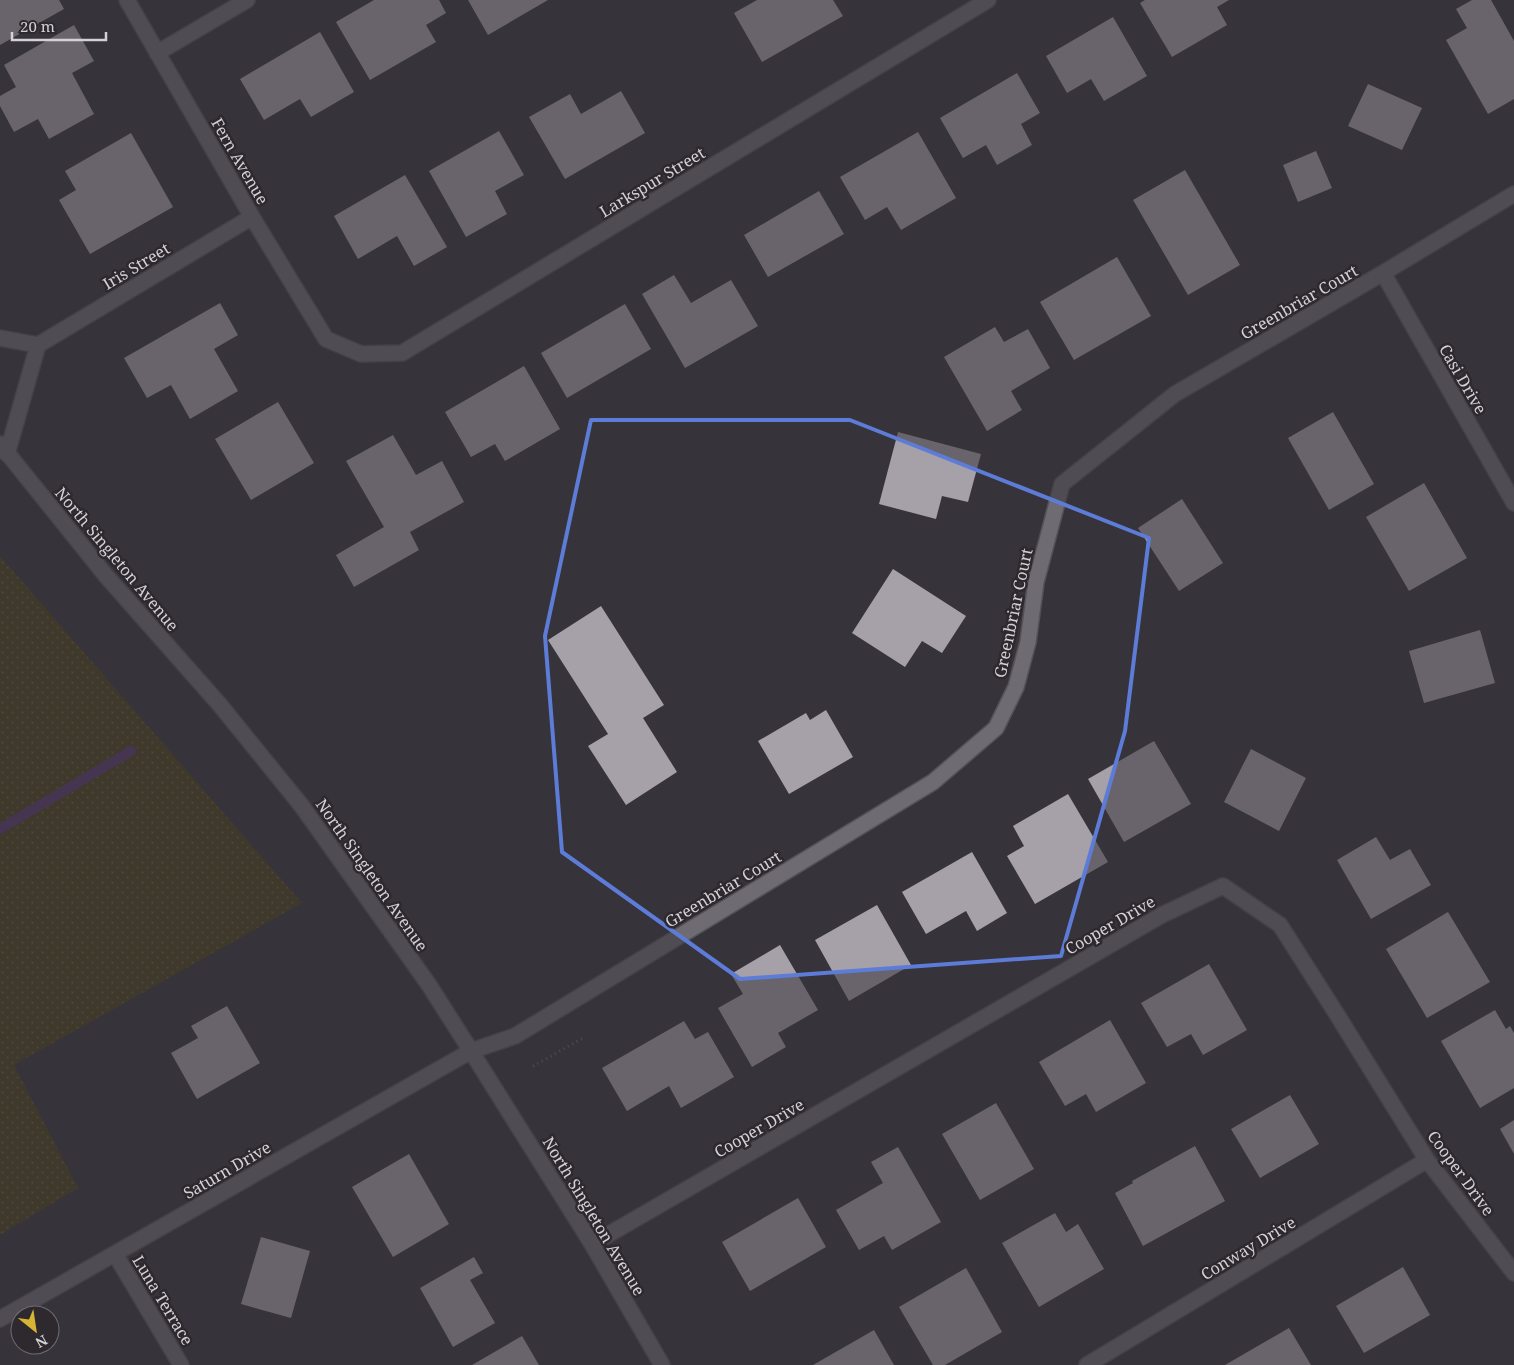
<svg xmlns="http://www.w3.org/2000/svg" width="1514" height="1365" font-family="'Noto Serif',serif">
	<style>
		.grass { fill: url(#grass-dots) }
		.lines { fill: none; stroke-linecap: round; stroke-linejoin: round }
		.stream { stroke: #58396a; stroke-width: 10 }
		.building { fill: #a6a1a9 }
		.street-casing { stroke: #545257; stroke-width: 18 }
		.secondary-casing { stroke: #545257; stroke-width: 18 }
		.path { stroke: #6e6b71; stroke-width: 3; stroke-dasharray: 1 4; stroke-linecap: butt }
		.street { stroke: #6f6b72; stroke-width: 15 }
		.secondary { stroke: #6f6b72; stroke-width: 15 }
		.marked { fill: none; stroke: #5d7cd7; stroke-width: 4; stroke-linejoin: round }
		.labels { text-anchor: middle; stroke-width: 5; stroke-linejoin: round; paint-order: stroke }
		.street-label { font-size: 16px; fill: #d3d1d5; stroke: #2d292f }
	</style>
	<defs>
		<pattern id="grass-dots" width="8" height="8" patternUnits="userSpaceOnUse" patternTransform="scale(1.25)"><rect width="8" height="8" fill="#4b401b"/><path d="M2 2h.1M6 6h.1" fill="none" stroke="#645b3b" stroke-width="1.8" stroke-linecap="round"/></pattern>
	</defs>
	<rect width="100%" height="100%" fill="#37333a"/>
	<path class="grass" d="M 0,556 L 302,903 L 14,1065 L 78,1188 L 0,1235 Z"/>
	<g class="lines">
		<path class="stream" d="M 0,829 L 131,751"/>
	</g>
	<path class="building" d="M 0,0 L 59,0 L 64,9 L 0,45 Z
		M 374,0 L 439,0 L 446,13 L 426,25 L 436,42 L 370,80 L 336,22 Z
		M 468,0 L 548,0 L 488,35 Z
		M 757,0 L 833,0 L 843,16 L 762,62 L 734,13 Z
		M 1145,0 L 1229,0 L 1217,7 L 1227,25 L 1172,57 L 1140,3 Z
		M 1472,0 L 1491,0 L 1514,41 L 1514,99 L 1488,114 L 1446,40 L 1467,28 L 1456,9 Z
		M 1113,17 L 1147,76 L 1104,101 L 1091,79 L 1067,93 L 1046,56 Z
		M 74,25 L 94,61 L 72,73 L 94,114 L 49,139 L 38,119 L 14,132 L 0,106 L 0,96 L 16,87 L 4,65 Z
		M 320,32 L 354,92 L 311,117 L 300,99 L 264,120 L 240,79 Z
		M 1017,73 L 1040,113 L 1021,124 L 1032,145 L 997,165 L 986,145 L 963,158 L 940,118 Z
		M 1368,84 L 1422,108 L 1402,150 L 1348,126 Z
		M 621,91 L 645,133 L 565,179 L 529,117 L 570,94 L 581,114 Z
		M 499,131 L 524,175 L 495,191 L 507,214 L 466,237 L 429,171 Z
		M 918,132 L 956,198 L 901,230 L 887,207 L 865,220 L 840,177 Z
		M 131,133 L 173,207 L 90,254 L 59,200 L 76,190 L 65,171 Z
		M 1316,151 L 1332,188 L 1298,202 L 1283,165 Z
		M 1185,170 L 1240,265 L 1188,295 L 1133,200 Z
		M 405,175 L 447,247 L 414,266 L 397,236 L 358,259 L 334,216 Z
		M 819,191 L 844,234 L 768,277 L 744,235 Z
		M 1117,257 L 1151,316 L 1074,360 L 1040,302 Z
		M 674,275 L 691,303 L 731,280 L 758,326 L 685,368 L 642,294 Z
		M 220,303 L 238,335 L 214,349 L 238,391 L 190,419 L 171,385 L 147,398 L 124,358 Z
		M 625,304 L 651,349 L 567,398 L 541,353 Z
		M 995,327 L 1004,342 L 1028,329 L 1050,368 L 1011,391 L 1022,410 L 987,431 L 944,357 Z
		M 524,366 L 560,429 L 505,461 L 495,444 L 471,457 L 445,412 Z
		M 278,402 L 314,463 L 251,500 L 215,439 Z
		M 1333,412 L 1374,484 L 1329,510 L 1288,438 Z
		M 898,432 L 981,454 L 968,502 L 942,496 L 936,519 L 879,504 Z
		M 393,435 L 416,475 L 442,461 L 464,502 L 410,532 L 419,550 L 354,587 L 336,555 L 384,527 L 346,461 Z
		M 1424,483 L 1467,558 L 1409,591 L 1366,517 Z
		M 1182,499 L 1223,563 L 1179,591 L 1138,528 Z
		M 893,569 L 966,616 L 942,653 L 922,641 L 905,667 L 852,633 Z
		M 601,606 L 664,705 L 643,718 L 677,772 L 626,805 L 588,746 L 608,734 L 548,640 Z
		M 1480,630 L 1495,683 L 1424,703 L 1409,651 Z
		M 826,710 L 853,757 L 789,794 L 758,741 L 806,713 L 810,720 Z
		M 1154,741 L 1191,804 L 1124,842 L 1088,779 Z
		M 1251,749 L 1306,778 L 1279,831 L 1224,802 Z
		M 1068,794 L 1108,862 L 1035,904 L 1007,856 L 1024,846 L 1013,826 Z
		M 1376,837 L 1390,860 L 1410,849 L 1431,885 L 1371,919 L 1337,860 Z
		M 972,852 L 1007,913 L 977,931 L 966,911 L 926,934 L 902,892 Z
		M 877,905 L 911,965 L 849,1001 L 815,940 Z
		M 1448,912 L 1490,982 L 1427,1018 L 1386,949 Z
		M 780,945 L 818,1010 L 778,1033 L 786,1047 L 752,1067 L 718,1008 L 743,994 L 731,974 Z
		M 1209,964 L 1247,1030 L 1203,1055 L 1191,1034 L 1167,1047 L 1141,1003 Z
		M 227,1006 L 260,1063 L 197,1099 L 171,1053 L 198,1038 L 191,1026 Z
		M 1495,1010 L 1506,1029 L 1510,1026 L 1514,1033 L 1514,1088 L 1480,1108 L 1441,1041 Z
		M 1110,1020 L 1146,1083 L 1096,1112 L 1086,1094 L 1065,1106 L 1039,1062 Z
		M 684,1021 L 695,1039 L 708,1032 L 734,1077 L 681,1108 L 669,1086 L 627,1111 L 602,1068 Z
		M 1290,1095 L 1319,1144 L 1260,1178 L 1231,1129 Z
		M 996,1103 L 1034,1169 L 980,1200 L 942,1134 Z
		M 1514,1120 L 1514,1154 L 1500,1129 Z
		M 1195,1146 L 1225,1201 L 1143,1246 L 1115,1193 L 1133,1183 L 1132,1181 Z
		M 898,1147 L 941,1222 L 892,1250 L 884,1236 L 859,1250 L 836,1210 L 883,1183 L 871,1162 Z
		M 409,1154 L 449,1224 L 393,1257 L 352,1187 Z
		M 798,1198 L 826,1247 L 750,1291 L 722,1242 Z
		M 1055,1213 L 1066,1232 L 1078,1224 L 1104,1269 L 1039,1307 L 1002,1243 Z
		M 261,1237 L 310,1251 L 291,1318 L 241,1304 Z
		M 474,1257 L 483,1273 L 470,1280 L 495,1323 L 453,1347 L 420,1288 Z
		M 1403,1267 L 1430,1315 L 1364,1353 L 1336,1306 Z
		M 966,1268 L 1002,1332 L 945,1365 L 933,1365 L 899,1307 Z
		M 1289,1328 L 1311,1365 L 1225,1365 Z
		M 874,1330 L 894,1365 L 813,1365 Z
		M 522,1336 L 539,1365 L 472,1365 Z"/>
	<g class="lines">
		<g class="street-casing">
			<path id="street" d="M 127,0 L 252,217 L 326,339 L 361,354 L 402,353 L 988,0
				M 157,53 L 247,0
				M 1383,273 L 1514,503
				M 0,338 L 38,345 L 252,217
				M 7,454 L 38,345
				M 592,1244 L 1162,915 L 1223,886 L 1280,925 L 1336,1013 L 1427,1160 L 1514,1273
				M 115,1254 L 181,1365
				M 0,1319 L 471,1051 L 515,1036 L 933,782 L 996,728 L 1016,687 L 1028,642 L 1036,582 L 1062,484 L 1175,394 L 1383,273 L 1514,194
				M 1087,1365 L 1427,1160"/>
		</g>
		<g class="secondary-casing">
			<path id="secondary" d="M 0,444 L 107,577 L 220,705 L 301,805 L 429,985 L 471,1051 L 592,1244 L 662,1365"/>
		</g>
		<path class="path" d="M 533,1066 L 585,1037"/>
		<use href="#street" class="street"/>
		<use href="#secondary" class="secondary"/>
	</g>
	<path d="M0 0H1514V1365H0ZM 591,420 L 850,420 L 1149,538 L 1125,731 L 1061,956 L 740,979 L 562,852 L 545,636 Z" fill="#37333a" fill-opacity=".55" fill-rule="evenodd"/>
	<path class="marked" d="M 591,420 L 850,420 L 1149,538 L 1125,731 L 1061,956 L 740,979 L 562,852 L 545,636 Z"/>
	<g class="labels">
		<g class="street-label">
			<text transform="translate(240 161) rotate(60)" y="6">Fern Avenue</text>
			<text transform="translate(652 182) rotate(-31)" y="6">Larkspur Street</text>
			<text transform="translate(136 266) rotate(-31)" y="6">Iris Street</text>
			<text transform="translate(1299 302) rotate(-30)" y="6">Greenbriar Court</text>
			<text transform="translate(1463 379) rotate(60)" y="6">Casi Drive</text>
			<text transform="translate(117 559) rotate(50)" y="6">North Singleton Avenue</text>
			<text transform="translate(1013 613) rotate(-78)" y="6">Greenbriar Court</text>
			<text transform="translate(372 875) rotate(55)" y="6">North Singleton Avenue</text>
			<text transform="translate(723 889) rotate(-31)" y="6">Greenbriar Court</text>
			<text transform="translate(1110 925) rotate(-30)" y="6">Cooper Drive</text>
			<text transform="translate(759 1128) rotate(-30)" y="6">Cooper Drive</text>
			<text transform="translate(227 1170) rotate(-30)" y="6">Saturn Drive</text>
			<text transform="translate(1461 1173) rotate(54)" y="6">Cooper Drive</text>
			<text transform="translate(594 1216) rotate(59)" y="6">North Singleton Avenue</text>
			<text transform="translate(1248 1248) rotate(-31)" y="6">Conway Drive</text>
			<text transform="translate(163 1300) rotate(59)" y="6">Luna Terrace</text>
		</g>
	</g>
	<g transform="translate(35 1330) rotate(150)"><circle r="24" fill="#2d292f" stroke="#6f6c71"/>
	<path d="M0-4L9 19L0 12L-9 19Z" fill="#d7b434"/>
	<text y="-8" font-size="14" font-weight="bold" text-anchor="middle" fill="#d3d1d5">N</text>
	</g>
	<path d="M12 32v8h94v-8" fill="none" stroke="#d3d1d5" stroke-width="2.5"/>
	<text x="20" y="32" font-size="15" fill="#d3d1d5" stroke="#2d292f" stroke-width="4" paint-order="stroke">20 m</text>
</svg>
